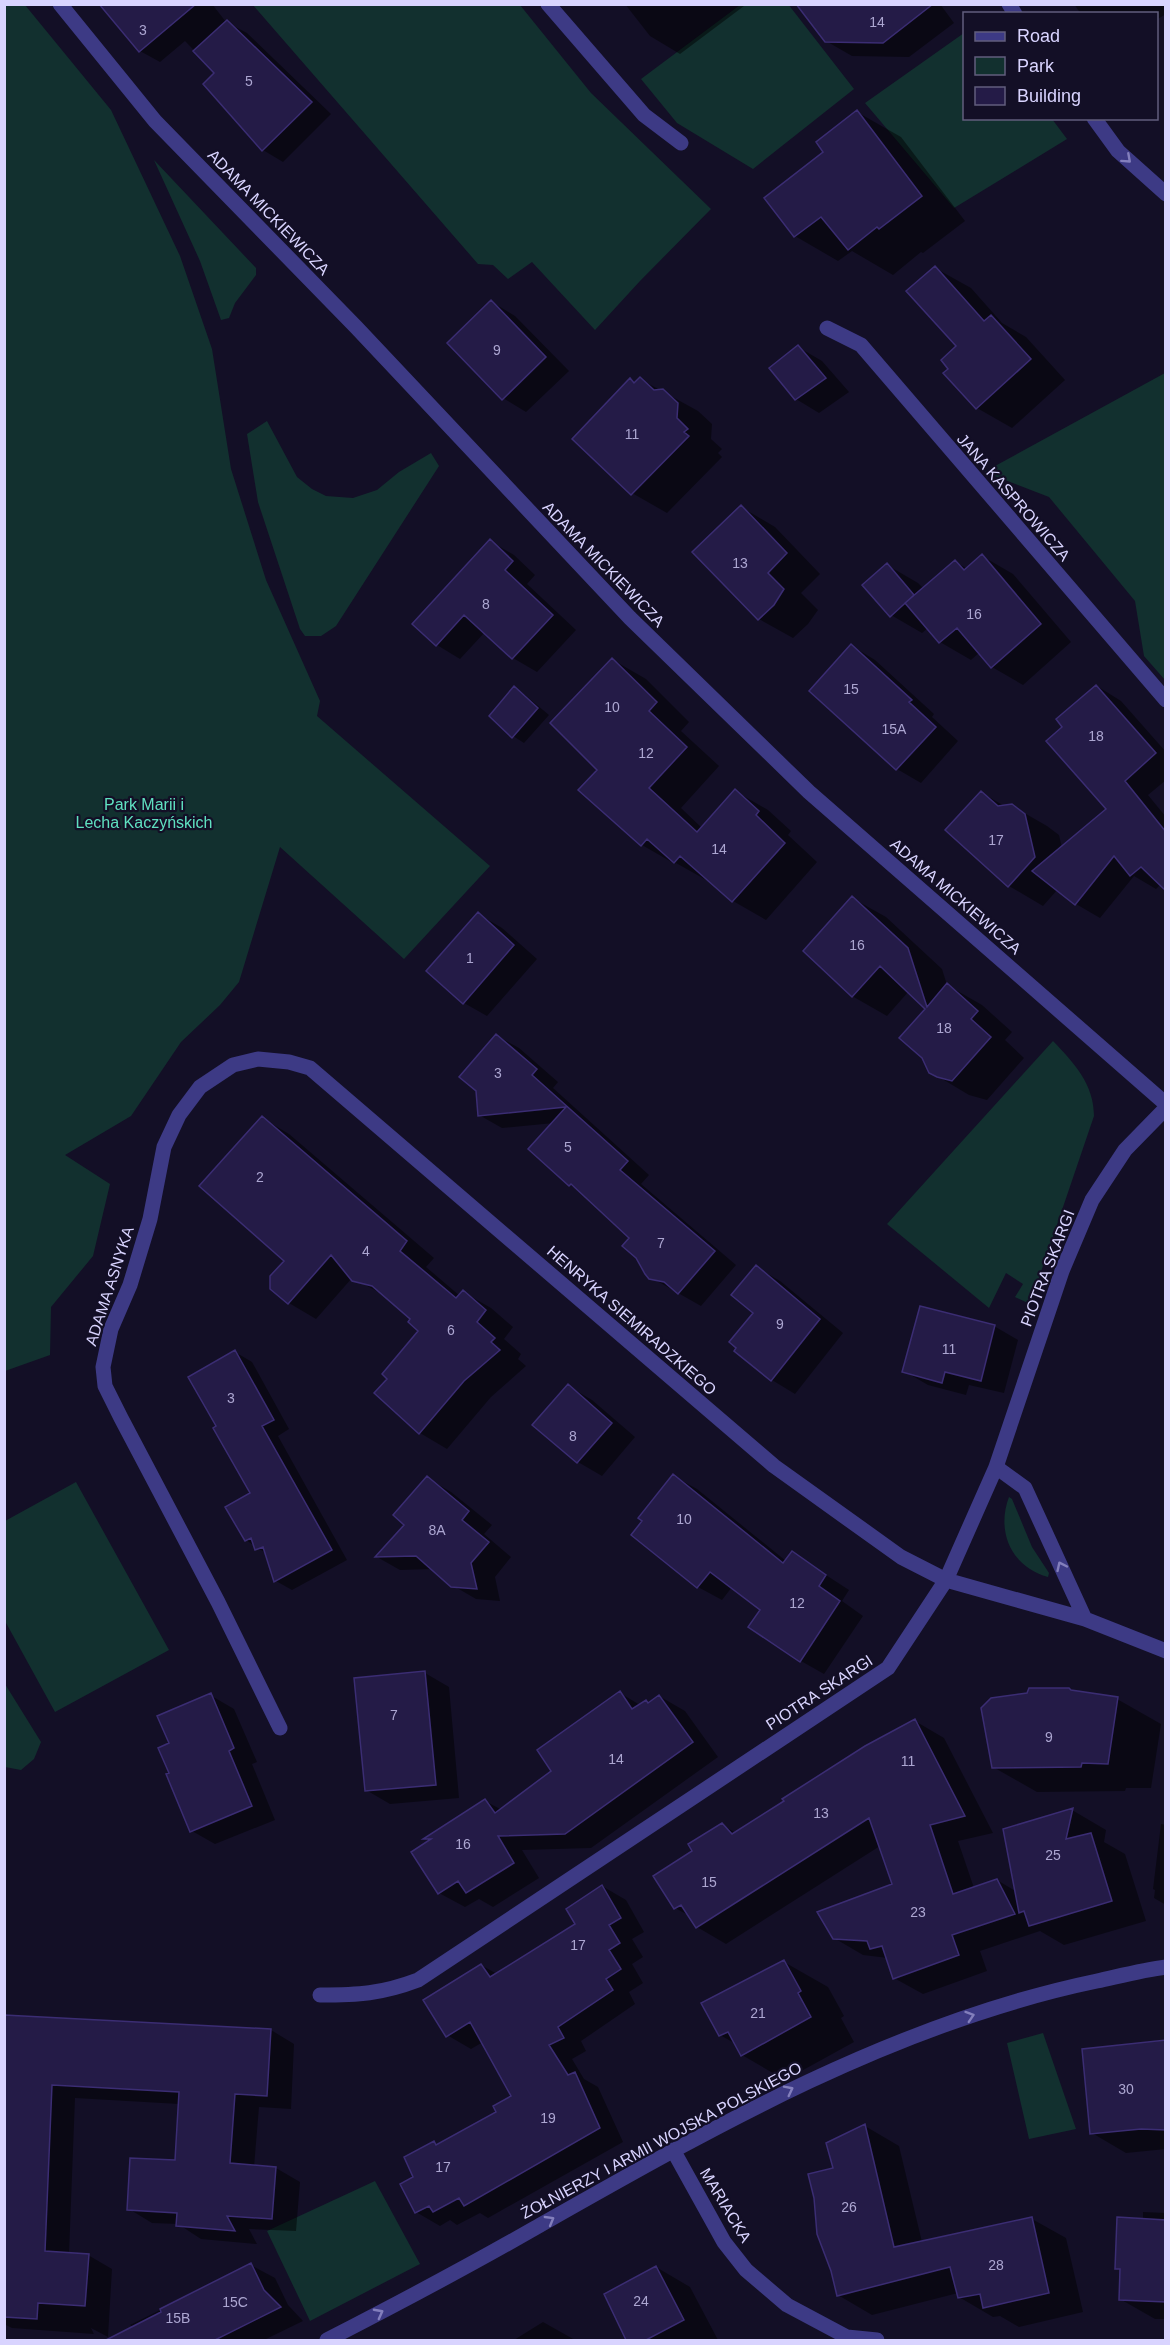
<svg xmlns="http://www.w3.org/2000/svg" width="1170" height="2345" font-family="Arial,sans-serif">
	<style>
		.green { fill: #12302f }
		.shadow { fill: #0007 }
		.building { fill: #241b47; stroke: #3b2d73; stroke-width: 1.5 }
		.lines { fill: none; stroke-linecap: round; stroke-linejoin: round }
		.street { stroke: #3d3a85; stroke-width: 15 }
		.oneway { stroke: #837fbc }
		.labels { text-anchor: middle; stroke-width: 4.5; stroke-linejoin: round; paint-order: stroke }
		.number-label { font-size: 14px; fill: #aca6d1 }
		.street-label { font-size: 16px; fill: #d9d4ff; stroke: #130f26 }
		.park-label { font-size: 16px; fill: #5fe0c0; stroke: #130f26 }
	</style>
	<rect width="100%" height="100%" fill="#130f26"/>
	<path class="green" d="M 788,4 L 854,89 L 753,169 L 677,123 L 641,79 L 740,5 Z
		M 4,5 L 25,5 L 111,110 L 180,256 L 212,349 L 231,469 L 266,580 L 320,701 L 317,716 L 490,866 L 404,959 L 280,847 L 239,982 L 220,1005 L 181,1042 L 131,1116 L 65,1155 L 110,1184 L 93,1256 L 51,1307 L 50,1355 L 5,1371 Z
		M 253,5 L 520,5 L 591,93 L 711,209 L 640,281 L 595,330 L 532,262 L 508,279 L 493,265 L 478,264 Z
		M 964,33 L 964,118 L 1052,119 L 1067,139 L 954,208 L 865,103 Z
		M 154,160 L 256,268 L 256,275 L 235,303 L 229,318 L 221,320 L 200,261 Z
		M 1165,373 L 1165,680 L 1144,656 L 1135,601 L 1049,497 L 984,472 Z
		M 267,421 L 297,477 L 312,489 L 326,496 L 353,498 L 377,490 L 399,472 L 431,453 L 439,466 L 336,626 L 321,636 L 305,636 L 300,629 L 258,502 L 247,434 Z
		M 1053,1041 C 1074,1063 1094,1084 1094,1116 L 1030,1304 L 1015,1297 L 1023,1284 L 1006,1273 L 989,1308 L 887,1224 Z
		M 76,1482 L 169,1650 L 55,1712 L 5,1621 L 5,1521 Z
		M 1009,1497 L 1012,1499 L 1032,1547 L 1049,1573 L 1048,1577 C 1011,1567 996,1531 1009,1497 Z
		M 5,1684 L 41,1742 L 34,1759 L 21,1770 L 5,1767 Z
		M 1043,2033 L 1076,2129 L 1029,2139 L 1007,2043 Z
		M 375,2181 L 420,2264 L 310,2321 L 267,2231 Z"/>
	<path class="shadow" d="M 101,4 L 212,4 L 226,22 L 247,33 L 331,114 L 283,162 L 263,150 L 205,84 L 216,73 L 185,41 L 160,62 L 140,51 Z
		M 625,4 L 743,4 L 744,6 L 680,54 L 650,36 Z
		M 798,4 L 940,4 L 954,23 L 909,57 L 852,56 L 826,41 Z
		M 1074,4 L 1166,4 L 1166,14 L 1156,20 L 1156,14 L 1081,14 Z
		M 857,112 L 901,137 L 965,221 L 923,253 L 921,252 L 893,275 L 852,251 L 838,261 L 795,236 L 826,152 Z
		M 935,268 L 971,288 L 1002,323 L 1026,337 L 1065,380 L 1012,428 L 977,408 Z
		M 492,302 L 515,316 L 569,371 L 526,412 L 503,398 Z
		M 798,347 L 822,361 L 849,392 L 819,413 L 796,399 Z
		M 640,379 L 698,411 L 712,424 L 711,439 L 722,449 L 718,453 L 722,457 L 667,513 L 632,493 L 630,380 L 636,384 Z
		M 741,507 L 775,527 L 820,574 L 801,593 L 818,610 L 808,624 L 793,638 L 759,619 Z
		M 490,541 L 514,555 L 535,575 L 527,584 L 576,630 L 537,672 L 513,658 L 485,632 L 460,659 L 437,645 Z
		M 982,556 L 1013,574 L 1071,642 L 1023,685 L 992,667 L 980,652 L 971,660 L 940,642 L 928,628 L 922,633 L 891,615 L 887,565 L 918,583 L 924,589 L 955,562 L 968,569 Z
		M 852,646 L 875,660 L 934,714 L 932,717 L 958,741 L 921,783 L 897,769 L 811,691 Z
		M 613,660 L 646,679 L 689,722 L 681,731 L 719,766 L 681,808 L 702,828 L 735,791 L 768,810 L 791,831 L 788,835 L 817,862 L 766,920 L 733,901 L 709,880 L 708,881 L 676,863 L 675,864 L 642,845 L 599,770 Z
		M 1097,686 L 1121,701 L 1166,752 L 1166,780 L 1148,795 L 1166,817 L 1166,889 L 1161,884 L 1156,889 L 1134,876 L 1100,918 L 1076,904 L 1058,889 L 1043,906 L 1009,886 L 948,830 L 982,793 L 1006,807 L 1012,806 L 1047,826 L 1059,835 L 1062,848 L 1108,809 L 1064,727 Z
		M 514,688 L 525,695 L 549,715 L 524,743 L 513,736 Z
		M 852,898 L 886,917 L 942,969 L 947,985 L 982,1005 L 1012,1032 L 1005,1040 L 1024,1058 L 987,1100 L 969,1095 L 934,1074 L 927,1009 L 909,991 L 887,1016 L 852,996 Z
		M 478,914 L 502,928 L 537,959 L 487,1016 L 464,1003 Z
		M 497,1036 L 519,1048 L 558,1082 L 553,1088 L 649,1175 L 641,1184 L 736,1265 L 701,1306 L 650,1277 L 631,1238 L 579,1190 L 570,1185 L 530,1149 L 554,1123 L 502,1128 L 479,1115 Z
		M 262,1118 L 289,1134 L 434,1258 L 426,1267 L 460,1296 L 463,1292 L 491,1308 L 513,1327 L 504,1339 L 521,1354 L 518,1359 L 526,1366 L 491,1397 L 447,1449 L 420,1433 L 376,1393 L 389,1379 L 420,1331 L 412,1319 L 388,1297 L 352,1278 L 316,1319 L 289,1303 L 286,1260 Z
		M 756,1267 L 780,1281 L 843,1333 L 795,1394 L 772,1380 L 755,1313 Z
		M 994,1326 L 1018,1340 L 1004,1393 L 969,1385 L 966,1395 L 928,1385 L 904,1371 Z
		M 235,1352 L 252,1362 L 289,1429 L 278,1436 L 347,1560 L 292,1590 L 276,1581 L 267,1554 L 246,1540 L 252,1494 L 218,1426 Z
		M 568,1386 L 592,1400 L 635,1437 L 602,1476 L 578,1462 L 534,1425 Z
		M 673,1476 L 697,1489 L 786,1561 L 792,1553 L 849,1590 L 842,1601 L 863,1616 L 824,1674 L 801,1661 L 762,1609 L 732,1587 L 722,1600 L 698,1587 L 633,1535 Z
		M 427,1478 L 451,1492 L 492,1525 L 484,1534 L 511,1557 L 495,1577 L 500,1601 L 476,1599 L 452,1585 L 433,1569 L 400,1570 L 377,1557 L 406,1525 Z
		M 425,1673 L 449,1687 L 459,1798 L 390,1804 L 366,1790 Z
		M 1074,1692 L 1117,1699 L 1161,1724 L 1151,1788 L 1126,1788 L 1125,1791 L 1037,1792 L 993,1767 Z
		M 620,1693 L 640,1705 L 646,1701 L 649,1703 L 659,1696 L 685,1711 L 718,1757 L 591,1848 L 522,1850 L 539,1878 L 493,1907 L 479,1899 L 465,1907 L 439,1893 L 430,1841 L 426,1839 L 485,1801 L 502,1810 L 553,1771 Z
		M 210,1695 L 234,1709 L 257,1762 L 252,1764 L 275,1820 L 215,1844 L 192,1831 L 171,1744 Z
		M 915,1721 L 944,1738 L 993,1833 L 958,1841 L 974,1888 L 997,1880 L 1017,1892 L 1072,1810 L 1106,1830 L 1104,1842 L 1125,1854 L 1146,1921 L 1064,1945 L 1040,1931 L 980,1951 L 987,1971 L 923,1994 L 894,1978 L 888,1958 L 863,1955 L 834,1938 L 894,1885 L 880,1846 L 726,1944 L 697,1927 L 690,1916 L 675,1908 L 695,1852 L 722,1825 L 736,1833 Z
		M 1161,1824 L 1166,1825 L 1166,1905 L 1154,1898 L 1155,1890 L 1153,1889 Z
		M 602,1886 L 626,1900 L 644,1932 L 632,1939 L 643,1957 L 632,1964 L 643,1983 L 629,1992 L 635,2004 L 581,2041 L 586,2051 L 572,2059 L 584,2079 L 598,2087 L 623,2142 L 488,2218 L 480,2213 L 457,2225 L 450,2220 L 440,2226 L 416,2212 L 415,2178 L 434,2143 L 438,2145 L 498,2113 L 513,2097 L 483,2042 L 471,2049 L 447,2035 L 481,1965 L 497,1974 L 577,1925 Z
		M 784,1962 L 828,1987 L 844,2016 L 841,2018 L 854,2042 L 785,2080 L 742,2055 L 736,2044 L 720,2035 Z
		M 4,2016 L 271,2030 L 294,2044 L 291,2109 L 259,2107 L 254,2167 L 276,2168 L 300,2182 L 296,2231 L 249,2229 L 257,2244 L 201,2239 L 178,2224 L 152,2223 L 129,2209 L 176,2162 L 179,2104 L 75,2098 L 69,2254 L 88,2255 L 112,2269 L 108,2337 L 91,2328 L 94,2334 L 12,2328 L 4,2324 Z
		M 1166,2042 L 1166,2149 L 1126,2153 L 1092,2133 Z
		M 865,2126 L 899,2146 L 922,2242 L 1032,2219 L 1066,2238 L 1083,2312 L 1019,2327 L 1000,2316 L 993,2317 L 959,2297 L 958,2293 L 872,2315 L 838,2295 L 834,2170 Z
		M 1143,2212 L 1166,2213 L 1166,2319 L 1155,2319 L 1120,2299 L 1122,2271 L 1116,2268 L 1143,2220 Z
		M 251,2265 L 275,2278 L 288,2305 L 303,2321 L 264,2340 L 117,2340 L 136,2329 L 130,2325 Z
		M 656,2267 L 690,2287 L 718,2340 L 628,2340 L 606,2295 Z
		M 543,2322 L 575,2340 L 514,2340 Z"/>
	<path class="building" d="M 99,4 L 196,4 L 139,52 Z
		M 796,4 L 933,4 L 883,43 L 825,42 Z
		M 227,20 L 312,102 L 262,151 L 203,84 L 214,73 L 193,51 Z
		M 857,110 L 922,196 L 879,229 L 877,227 L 848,250 L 821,217 L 794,237 L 764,198 L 823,152 L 816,142 Z
		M 935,266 L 984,321 L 991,315 L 1031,359 L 976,409 L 943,373 L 948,369 L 941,360 L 956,346 L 906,291 Z
		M 491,300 L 546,357 L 502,400 L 447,343 Z
		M 798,345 L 826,378 L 795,400 L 769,368 Z
		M 640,377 L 654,390 L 663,389 L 678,403 L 677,418 L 688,429 L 684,432 L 689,436 L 631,495 L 572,439 L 630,378 L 634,383 Z
		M 741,505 L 787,553 L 768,573 L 784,589 L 774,605 L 758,620 L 692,552 Z
		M 490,539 L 513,561 L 505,570 L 553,615 L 512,659 L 464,615 L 436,646 L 412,624 Z
		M 982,554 L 1041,624 L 991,668 L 957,628 L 939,643 L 905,603 L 955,560 L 964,570 Z
		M 887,563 L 914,595 L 890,617 L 862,585 Z
		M 851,644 L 912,700 L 909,702 L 936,727 L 896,770 L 809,691 Z
		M 612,658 L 657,702 L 649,711 L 687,747 L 649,788 L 697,832 L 735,789 L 759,811 L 756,815 L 785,843 L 732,902 L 680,856 L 674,863 L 647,839 L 641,846 L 578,790 L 597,770 L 550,723 Z
		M 1096,685 L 1156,753 L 1125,781 L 1166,832 L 1166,891 L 1141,867 L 1130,876 L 1114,856 L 1075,905 L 1032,871 L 1106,809 L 1046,741 L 1062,727 L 1056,719 Z
		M 514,686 L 538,708 L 512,738 L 489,716 Z
		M 981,791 L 998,806 L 1012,804 L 1025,814 L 1035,857 L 1008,887 L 945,830 Z
		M 852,896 L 908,948 L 927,1007 L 947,983 L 978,1011 L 971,1019 L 991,1037 L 952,1081 L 937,1077 L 929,1073 L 922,1058 L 899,1038 L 925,1009 L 880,966 L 852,997 L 803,951 Z
		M 478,912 L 514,945 L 463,1004 L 426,971 Z
		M 496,1034 L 537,1069 L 532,1075 L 628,1161 L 620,1170 L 715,1251 L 678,1294 L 664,1282 L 649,1279 L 645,1274 L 636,1258 L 622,1246 L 629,1238 L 571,1184 L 569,1186 L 528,1149 L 566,1107 L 478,1116 L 476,1091 L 459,1077 Z
		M 262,1116 L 407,1241 L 400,1251 L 456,1298 L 463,1290 L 486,1310 L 477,1322 L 495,1338 L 491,1342 L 500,1350 L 464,1381 L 419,1434 L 374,1393 L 387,1379 L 382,1374 L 418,1331 L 408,1322 L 410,1319 L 372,1286 L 352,1281 L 331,1255 L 288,1304 L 270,1289 L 270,1276 L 284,1261 L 199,1186 Z
		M 756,1265 L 820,1319 L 771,1381 L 734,1351 L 736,1348 L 729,1342 L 753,1313 L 731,1295 Z
		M 920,1306 L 995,1325 L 981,1381 L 945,1372 L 942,1383 L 902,1372 Z
		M 235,1350 L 274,1420 L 262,1426 L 332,1550 L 274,1582 L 263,1547 L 255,1550 L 251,1538 L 245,1541 L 225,1507 L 250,1493 L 213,1428 L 216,1426 L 188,1377 Z
		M 568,1384 L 612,1423 L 577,1463 L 532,1425 Z
		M 673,1474 L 783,1563 L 792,1551 L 826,1575 L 819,1586 L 840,1601 L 800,1662 L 748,1627 L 760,1610 L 710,1572 L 697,1588 L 631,1535 L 642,1521 L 638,1518 Z
		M 427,1476 L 469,1511 L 462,1520 L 489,1542 L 471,1563 L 477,1589 L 451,1587 L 416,1556 L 375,1557 L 404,1525 L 393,1515 Z
		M 425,1671 L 436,1785 L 365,1791 L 354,1678 Z
		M 1029,1688 L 1069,1688 L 1071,1690 L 1118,1697 L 1108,1764 L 1082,1763 L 1081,1767 L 992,1768 L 981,1708 L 991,1698 L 1027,1693 Z
		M 620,1691 L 632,1709 L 646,1700 L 648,1703 L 659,1695 L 693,1742 L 565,1834 L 498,1836 L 514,1863 L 466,1893 L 458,1881 L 438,1894 L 411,1852 L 431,1839 L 423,1839 L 485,1799 L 495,1813 L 551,1771 L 537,1750 Z
		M 211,1693 L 234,1748 L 229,1751 L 252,1806 L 190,1832 L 166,1774 L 169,1773 L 158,1748 L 169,1743 L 157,1716 Z
		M 915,1719 L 965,1816 L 930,1825 L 953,1894 L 997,1879 L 1015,1914 L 952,1935 L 959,1955 L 893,1979 L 882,1946 L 870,1949 L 867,1941 L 833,1939 L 817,1912 L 892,1884 L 869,1818 L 696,1928 L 681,1905 L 674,1909 L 653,1876 L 692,1851 L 688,1844 L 722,1823 L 732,1834 L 784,1801 L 782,1799 L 865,1746 Z
		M 1073,1808 L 1066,1839 L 1091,1833 L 1112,1901 L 1029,1926 L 1024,1911 L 1019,1913 L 1003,1829 Z
		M 602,1885 L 621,1918 L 609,1925 L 620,1943 L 609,1950 L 621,1969 L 606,1979 L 613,1990 L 558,2027 L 564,2038 L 549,2045 L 568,2075 L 575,2072 L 600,2128 L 464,2206 L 459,2198 L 433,2212 L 429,2206 L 415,2213 L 400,2184 L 413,2177 L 404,2157 L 434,2141 L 436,2145 L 496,2112 L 493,2106 L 511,2096 L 470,2022 L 446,2037 L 423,2000 L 481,1964 L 490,1977 L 575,1924 L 566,1909 Z
		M 784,1960 L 801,1991 L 798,1993 L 811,2017 L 741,2056 L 728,2032 L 719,2036 L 701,2003 Z
		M 4,2015 L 271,2029 L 267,2096 L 235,2094 L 230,2163 L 276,2167 L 272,2219 L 227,2216 L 235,2231 L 176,2226 L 177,2213 L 127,2210 L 130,2158 L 175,2160 L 179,2092 L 52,2085 L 45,2251 L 89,2254 L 85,2306 L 38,2303 L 37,2319 L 4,2317 Z
		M 1166,2040 L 1166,2130 L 1141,2129 L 1090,2134 L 1082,2049 Z
		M 865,2124 L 894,2247 L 1032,2217 L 1049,2293 L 983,2308 L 980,2294 L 958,2298 L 950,2267 L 837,2296 L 831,2271 L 817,2234 L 814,2198 L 808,2174 L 833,2168 L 826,2143 Z
		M 1117,2217 L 1166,2220 L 1166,2302 L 1119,2300 L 1120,2269 L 1115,2269 Z
		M 251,2263 L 264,2290 L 281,2307 L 215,2340 L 106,2340 L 161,2312 L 160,2309 Z
		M 656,2266 L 684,2320 L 646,2340 L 626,2340 L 604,2294 Z"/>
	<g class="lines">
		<path class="street" d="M 60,4 L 155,121 L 356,327 L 630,618 L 809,792 L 1166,1104
			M 548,4 L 644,115 L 681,143
			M 1009,4 L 1015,14
			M 1094,118 L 1118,151 L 1166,194
			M 827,328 L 861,345 L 1166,700
			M 996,1467 L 1025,1488 L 1085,1619
			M 280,1728 L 218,1602 L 121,1418 L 105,1386 L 103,1367 L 111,1329 L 130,1285 L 150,1219 L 164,1147 L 179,1115 L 200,1087 L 233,1065 L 258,1059 L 289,1062 L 310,1068 L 774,1466 L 901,1557 L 946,1580 L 1085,1619 L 1166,1651
			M 320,1995 C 358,1995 381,1994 418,1980 L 888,1668 L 946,1580 L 996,1467 L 1062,1271 L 1092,1200 L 1125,1150 L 1166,1108
			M 673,2150 L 724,2242 L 746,2270 L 787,2305 L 847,2337 L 877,2340
			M 327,2340 C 397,2304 467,2267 535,2228 C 713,2127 895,2023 1097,1981 C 1120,1976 1143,1970 1166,1967"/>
	</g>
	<defs><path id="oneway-chevron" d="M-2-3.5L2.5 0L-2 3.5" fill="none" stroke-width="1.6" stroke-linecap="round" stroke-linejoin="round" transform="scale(1.5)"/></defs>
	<g class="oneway">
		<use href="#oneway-chevron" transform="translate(1127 159) rotate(42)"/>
		<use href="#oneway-chevron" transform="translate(1061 1566) rotate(-115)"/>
		<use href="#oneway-chevron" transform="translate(970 2016) rotate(-18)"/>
		<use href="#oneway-chevron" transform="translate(789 2090) rotate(-27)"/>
		<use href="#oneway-chevron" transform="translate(550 2220) rotate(-30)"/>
		<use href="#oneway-chevron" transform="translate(379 2313) rotate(-28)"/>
	</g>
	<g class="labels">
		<g class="number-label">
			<text x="877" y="27">14</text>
			<text x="143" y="35">3</text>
			<text x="249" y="86">5</text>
			<text x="497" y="355">9</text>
			<text x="632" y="439">11</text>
			<text x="740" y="568">13</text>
			<text x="486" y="609">8</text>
			<text x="974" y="619">16</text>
			<text x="851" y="694">15</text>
			<text x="612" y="712">10</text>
			<text x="894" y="734">15A</text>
			<text x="1096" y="741">18</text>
			<text x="646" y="758">12</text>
			<text x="996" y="845">17</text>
			<text x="719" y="854">14</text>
			<text x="857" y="950">16</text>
			<text x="470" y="963">1</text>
			<text x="944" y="1033">18</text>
			<text x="498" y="1078">3</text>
			<text x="568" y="1152">5</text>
			<text x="260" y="1182">2</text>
			<text x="661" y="1248">7</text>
			<text x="366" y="1256">4</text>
			<text x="780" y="1329">9</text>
			<text x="451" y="1335">6</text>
			<text x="949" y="1354">11</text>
			<text x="231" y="1403">3</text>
			<text x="573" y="1441">8</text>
			<text x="684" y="1524">10</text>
			<text x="437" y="1535">8A</text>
			<text x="797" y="1608">12</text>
			<text x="394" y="1720">7</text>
			<text x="1049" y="1742">9</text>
			<text x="616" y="1764">14</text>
			<text x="908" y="1766">11</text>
			<text x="821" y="1818">13</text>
			<text x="463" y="1849">16</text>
			<text x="1053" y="1860">25</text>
			<text x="709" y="1887">15</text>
			<text x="918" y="1917">23</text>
			<text x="578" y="1950">17</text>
			<text x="758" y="2018">21</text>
			<text x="1126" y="2094">30</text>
			<text x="548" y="2123">19</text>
			<text x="443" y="2172">17</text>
			<text x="849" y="2212">26</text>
			<text x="996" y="2270">28</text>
			<text x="641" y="2306">24</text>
			<text x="235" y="2307">15C</text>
			<text x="178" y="2323">15B</text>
		</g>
		<g class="street-label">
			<text transform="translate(269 212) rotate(46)" y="6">ADAMA MICKIEWICZA</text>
			<text transform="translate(1014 497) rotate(49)" y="6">JANA KASPROWICZA</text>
			<text transform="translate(604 564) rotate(46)" y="6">ADAMA MICKIEWICZA</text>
			<text transform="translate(956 896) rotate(41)" y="6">ADAMA MICKIEWICZA</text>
			<text transform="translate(1047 1268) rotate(-69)" y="6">PIOTRA SKARGI</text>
			<text transform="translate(109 1286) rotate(-72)" y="6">ADAMA ASNYKA</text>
			<text transform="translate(632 1320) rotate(41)" y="6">HENRYKA SIEMIRADZKIEGO</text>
			<text transform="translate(819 1692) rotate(-33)" y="6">PIOTRA SKARGI</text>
			<text transform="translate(661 2140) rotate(-28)" y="6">ŻOŁNIERZY I ARMII WOJSKA POLSKIEGO</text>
			<text transform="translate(726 2205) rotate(59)" y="6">MARIACKA</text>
		</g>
		<g class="park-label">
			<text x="144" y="810">Park Marii i<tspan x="144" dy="18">Lecha Kaczyńskich</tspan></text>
		</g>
	</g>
	<rect width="1170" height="2345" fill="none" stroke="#d9d4ff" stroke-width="12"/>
	<rect x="963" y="12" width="195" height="108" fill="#130f26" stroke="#625e7d" stroke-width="1.5"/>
	<rect x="975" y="32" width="30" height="9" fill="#3d3a85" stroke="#625e7d" stroke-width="1.5"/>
	<text x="1017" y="42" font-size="18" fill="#d9d4ff">Road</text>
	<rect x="975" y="57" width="30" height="18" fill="#12302f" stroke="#625e7d" stroke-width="1.5"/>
	<text x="1017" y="72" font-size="18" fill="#d9d4ff">Park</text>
	<rect x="975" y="87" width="30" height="18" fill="#241b47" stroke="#625e7d" stroke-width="1.5"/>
	<text x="1017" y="102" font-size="18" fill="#d9d4ff">Building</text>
</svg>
